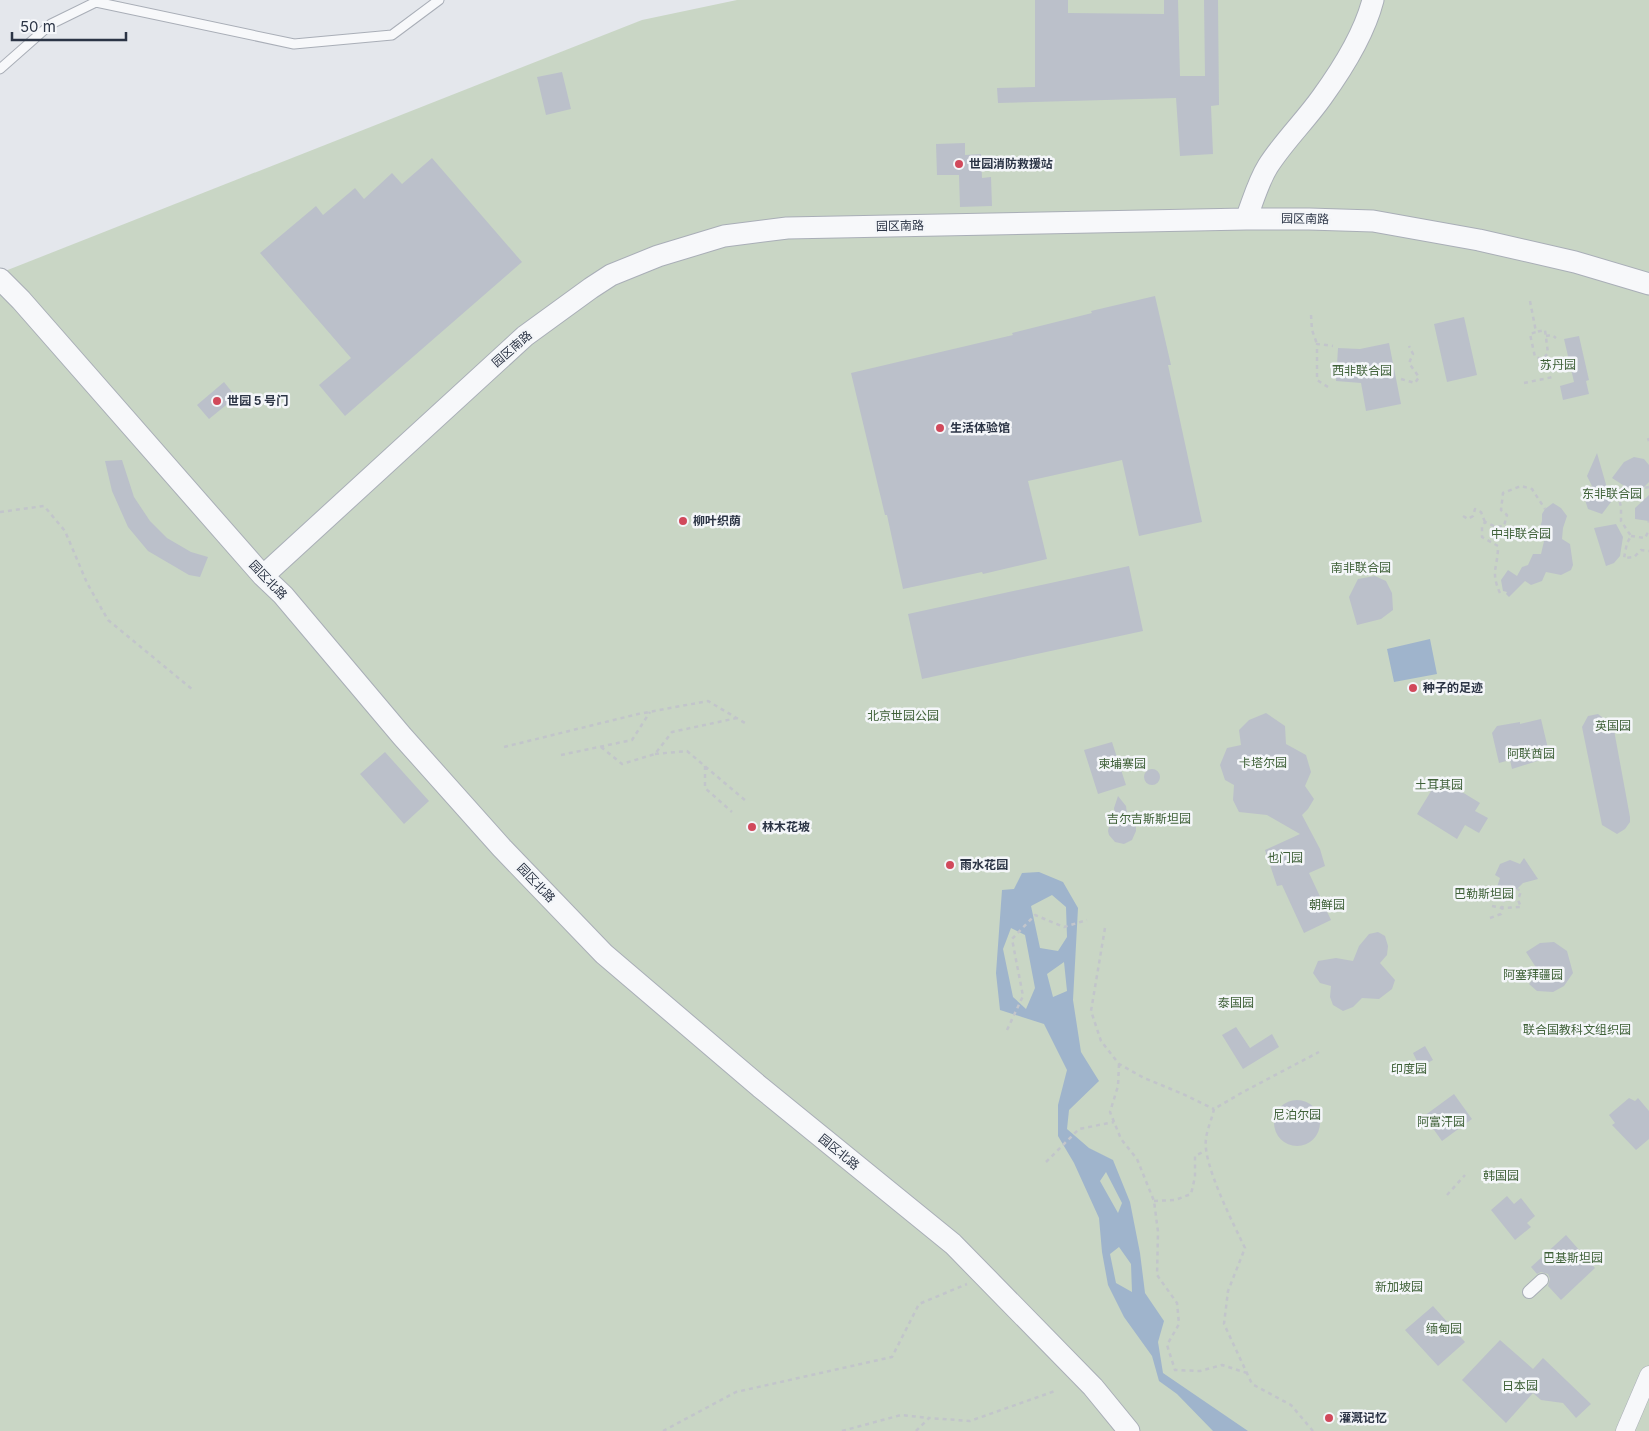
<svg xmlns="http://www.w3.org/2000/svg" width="1649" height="1431" font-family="Inter,'Noto Sans SC',sans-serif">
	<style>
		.green { fill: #c9d6c5 }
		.water { fill: #9fb4cc; fill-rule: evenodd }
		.building { fill: #bbc0ca }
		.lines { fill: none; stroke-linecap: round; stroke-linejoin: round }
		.service-casing { stroke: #a9aeb7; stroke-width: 11 }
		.pedestrian-casing { stroke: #a9aeb7; stroke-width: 14 }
		.minor-casing { stroke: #a9aeb7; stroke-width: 19 }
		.tertiary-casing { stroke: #a9aeb7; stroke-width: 23 }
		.path { stroke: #c2c5cb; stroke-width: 2.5; stroke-dasharray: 4 4; stroke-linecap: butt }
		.service { stroke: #f7f8fa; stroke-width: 9 }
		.pedestrian { stroke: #f7f8fa; stroke-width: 12 }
		.minor { stroke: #f7f8fa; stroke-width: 18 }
		.tertiary { stroke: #f7f8fa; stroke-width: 21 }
		.poi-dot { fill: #d1495b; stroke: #f4f6f9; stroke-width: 2 }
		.labels { text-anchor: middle; stroke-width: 5; stroke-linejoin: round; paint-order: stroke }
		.poi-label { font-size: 12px; font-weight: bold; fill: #2b3445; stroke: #f4f6f9; text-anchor: start }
		.street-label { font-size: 12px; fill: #2b3445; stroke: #f4f6f9 }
		.park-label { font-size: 12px; fill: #3f6138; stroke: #f4f6f9 }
	</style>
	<rect width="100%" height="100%" fill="#e4e7ec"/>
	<path class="green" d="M 737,0 L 1649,0 L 1649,1431 L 0,1431 L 0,273 L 642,20 Z"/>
	<path class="water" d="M 1430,639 L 1437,674 L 1394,682 L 1387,649 Z
		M 1039,872 L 1063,882 L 1078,908 L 1073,1000 L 1081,1052 L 1099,1081 L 1069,1110 L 1067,1129 L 1089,1148 L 1113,1160 L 1130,1202 L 1140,1253 L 1145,1293 L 1164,1321 L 1158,1342 L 1163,1373 L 1248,1431 L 1213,1431 L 1177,1394 L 1159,1381 L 1152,1356 L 1124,1317 L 1108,1285 L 1102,1252 L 1099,1218 L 1074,1163 L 1058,1136 L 1058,1105 L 1067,1070 L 1044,1024 L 1000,1010 L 996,973 L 1002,890 L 1014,889 L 1022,873 ZM 1052,895 L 1066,907 L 1067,937 L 1058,951 L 1040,948 L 1031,906 ZM 1011,928 L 1025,935 L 1035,988 L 1026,1009 L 1013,997 L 1003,949 ZM 1064,962 L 1067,991 L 1053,997 L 1047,974 ZM 1106,1172 L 1122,1203 L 1118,1213 L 1100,1181 ZM 1119,1247 L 1131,1264 L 1132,1292 L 1116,1283 L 1110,1254 Z"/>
	<path class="building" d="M 1035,0 L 1068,0 L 1068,13 L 1164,14 L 1164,0 L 1178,0 L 1180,76 L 1205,76 L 1204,0 L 1218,0 L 1219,105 L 1211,106 L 1213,154 L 1180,156 L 1176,98 L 998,103 L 997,88 L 1035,87 Z
		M 562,72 L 571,109 L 546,115 L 537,77 Z
		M 965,143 L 965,155 L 981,154 L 982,178 L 991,177 L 992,206 L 960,207 L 959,175 L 937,175 L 936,144 Z
		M 432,158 L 522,262 L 345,416 L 319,385 L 351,358 L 260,253 L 316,206 L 323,215 L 355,188 L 364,199 L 392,173 L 402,184 Z
		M 1155,296 L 1171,365 L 1168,365 L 1202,522 L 1139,536 L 1122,460 L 1028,481 L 1047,559 L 983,574 L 982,572 L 903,589 L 887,515 L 885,515 L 851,373 L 1013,335 L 1012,333 L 1092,313 L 1091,311 Z
		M 1464,317 L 1477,375 L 1447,382 L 1434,324 Z
		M 1579,336 L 1589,380 L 1586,381 L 1589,394 L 1563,400 L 1560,386 L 1574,382 L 1564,339 Z
		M 1389,343 L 1401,404 L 1366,411 L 1361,383 L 1336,381 L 1338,348 L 1360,349 Z
		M 224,382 L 236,397 L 209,419 L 197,405 Z
		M 1597,453 L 1611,502 L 1602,514 L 1588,509 L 1584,497 L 1592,486 L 1587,476 Z
		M 1634,457 L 1644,459 L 1649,465 L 1649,482 L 1640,491 L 1629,489 L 1612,478 L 1624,462 Z
		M 122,460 L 134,497 L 150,521 L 167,538 L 191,552 L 208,557 L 200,577 L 189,575 L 148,551 L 128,527 L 112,491 L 105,461 Z
		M 1649,495 L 1649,521 L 1635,519 L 1635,508 Z
		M 1553,503 L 1561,508 L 1567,516 L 1563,528 L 1562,539 L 1570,544 L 1573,565 L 1571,570 L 1561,575 L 1546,572 L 1542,581 L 1531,585 L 1525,581 L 1509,597 L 1506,594 L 1507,592 L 1503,591 L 1501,580 L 1508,570 L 1517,576 L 1522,567 L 1528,565 L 1533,554 L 1541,554 L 1545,537 L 1541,533 L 1540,527 L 1542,521 L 1542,514 L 1545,509 Z
		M 1616,524 L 1623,537 L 1620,556 L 1614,563 L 1606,566 L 1594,528 Z
		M 1129,566 L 1143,631 L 922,679 L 908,614 Z
		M 1375,576 L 1386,581 L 1392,593 L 1393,610 L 1381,619 L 1357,625 L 1349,597 L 1358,579 Z
		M 1266,713 L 1285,726 L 1286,744 L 1306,755 L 1311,772 L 1305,786 L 1314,799 L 1308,809 L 1302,815 L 1320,849 L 1325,866 L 1309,873 L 1331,920 L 1304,933 L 1282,885 L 1277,886 L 1265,850 L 1300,834 L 1267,815 L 1239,812 L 1233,800 L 1234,785 L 1225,780 L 1220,765 L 1227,748 L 1241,745 L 1239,730 L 1249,720 Z
		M 1598,714 L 1607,721 L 1614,730 L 1630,817 L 1630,822 L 1625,829 L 1617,834 L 1602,825 L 1582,727 L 1588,716 Z
		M 1541,719 L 1550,757 L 1512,769 L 1510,760 L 1499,763 L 1492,733 L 1497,726 L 1520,722 L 1520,724 Z
		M 1112,742 L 1126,785 L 1098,794 L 1084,750 Z
		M 385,752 L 429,801 L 404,824 L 360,774 Z
		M1144 777a8 8 0 1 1 16 0a8 8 0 1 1-16 0Z
		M 1439,778 L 1480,803 L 1475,811 L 1488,818 L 1479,833 L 1465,825 L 1457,839 L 1417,814 Z
		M 1118,796 L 1126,806 L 1127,814 L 1136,827 L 1136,831 L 1132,840 L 1124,844 L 1115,842 L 1109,835 L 1108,831 L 1110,822 L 1115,817 L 1114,808 Z
		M 1524,858 L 1538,879 L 1523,883 L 1517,889 L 1506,890 L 1497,887 L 1500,878 L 1495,875 L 1500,864 L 1510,860 L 1520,864 Z
		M 1378,932 L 1385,936 L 1388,946 L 1387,955 L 1380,963 L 1395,980 L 1392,989 L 1379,999 L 1362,998 L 1353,1007 L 1343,1011 L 1333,1005 L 1330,997 L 1331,986 L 1320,983 L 1313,973 L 1318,961 L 1336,958 L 1353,961 L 1359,946 L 1369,934 Z
		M 1554,942 L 1567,951 L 1573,973 L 1564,986 L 1553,992 L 1537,991 L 1529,984 L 1539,972 L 1526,952 L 1540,943 Z
		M 1236,1027 L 1250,1048 L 1272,1034 L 1279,1047 L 1243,1069 L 1222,1035 Z
		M 1425,1046 L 1433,1060 L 1420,1067 L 1413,1053 Z
		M 1454,1094 L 1472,1119 L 1442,1141 L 1424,1116 Z
		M 1629,1098 L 1635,1101 L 1638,1098 L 1649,1111 L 1649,1139 L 1636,1150 L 1612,1125 L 1615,1123 L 1609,1115 Z
		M1274 1123a23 23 0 1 1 46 0a23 23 0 1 1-46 0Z
		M 1507,1196 L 1514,1204 L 1521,1198 L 1535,1216 L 1527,1223 L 1531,1227 L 1515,1240 L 1491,1210 Z
		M 1566,1235 L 1595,1268 L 1561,1300 L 1548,1286 L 1550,1279 L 1548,1274 L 1541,1272 L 1537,1274 L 1531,1267 Z
		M 1433,1306 L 1465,1342 L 1438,1366 L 1405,1330 Z
		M 1500,1340 L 1533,1369 L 1543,1358 L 1591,1404 L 1576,1418 L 1563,1403 L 1541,1400 L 1533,1393 L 1506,1423 L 1462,1380 Z"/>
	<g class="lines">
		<g class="service-casing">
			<path id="service" d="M 96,2 L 294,44 L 392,35 L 439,0
				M 0,69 L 51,24 L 100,0"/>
		</g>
		<g class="pedestrian-casing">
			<path id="pedestrian" d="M 1529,1292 L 1542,1280"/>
		</g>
		<g class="minor-casing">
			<path id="minor" d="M 1625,1431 L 1649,1375"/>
		</g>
		<g class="tertiary-casing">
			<path id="tertiary" d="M 1246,219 C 1253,201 1258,182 1268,166 C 1284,141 1305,121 1322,97 C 1343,68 1364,35 1373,0
				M 0,279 L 21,300 L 263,576 L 283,595 L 402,736 L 502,848 L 604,954 L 760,1087 L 953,1244 L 1093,1387 L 1129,1431
				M 263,576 L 525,336 L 591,288 L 611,275 L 658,256 L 724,236 L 787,228 L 1246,219 L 1309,219 L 1373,221 L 1479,240 L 1575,262 L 1649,284"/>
		</g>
		<path class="path" d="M 1530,301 L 1536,332 L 1530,334 L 1535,357 L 1543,359 L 1548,353 L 1545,330 L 1536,332
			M 1311,315 L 1312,330 L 1317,344
			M 1546,336 L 1552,335 L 1556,338
			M 1401,379 L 1415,383 L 1419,377 L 1409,363 L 1413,354 L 1409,346
			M 1524,383 L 1553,377
			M 1328,387 L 1317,380 L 1317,344 L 1333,346
			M 1648,438 L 1649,441
			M 1649,487 L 1634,490 L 1629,489 L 1618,495 L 1621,507 L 1621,521 L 1631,536 L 1627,543 L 1624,558 L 1634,557 L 1641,550 L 1649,551
			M 0,512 L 44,506 L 65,531 L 87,583 L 108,620 L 193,690
			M 1463,516 L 1468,519 L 1473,516 L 1475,509 L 1481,512 L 1485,522
			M 1648,521 L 1649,522
			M 1631,536 L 1645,538 L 1649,530
			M 1500,593 C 1490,571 1498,568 1498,546 L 1482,537 L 1482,527 L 1485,522 L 1496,527 L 1504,526 L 1507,515 L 1501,510 L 1503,493 L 1521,486 L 1532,489 L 1545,509
			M 504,747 L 638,714 L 708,701 L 745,723
			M 601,747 L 622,764 L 655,754 L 672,732 L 737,718
			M 655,754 L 687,751 L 746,801
			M 561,755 L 632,740 L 650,712
			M 705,766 L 705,788 L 732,812
			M 1492,906 L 1502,908 L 1521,907 L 1518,900 L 1521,891 L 1517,889
			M 1490,918 L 1501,914 L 1506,890
			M 1105,928 L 1091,1011 L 1101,1041 L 1119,1064 L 1144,1078 L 1183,1094 L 1214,1109
			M 1007,1030 L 1023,996 L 1012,939 L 1035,915 L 1064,927 L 1087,920
			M 1119,1064 L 1118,1086 L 1110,1112 L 1121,1139 L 1137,1159 L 1154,1201 L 1158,1232 L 1157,1275 L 1177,1303 L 1179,1324 L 1167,1345 L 1175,1370 L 1200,1371 L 1222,1365 L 1247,1373
			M 1046,1162 L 1079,1129 L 1114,1122
			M 1447,1195 L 1465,1175
			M 1154,1201 L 1175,1200 L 1191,1194 L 1195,1177 L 1195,1156 L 1207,1150
			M 663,1431 L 736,1392 L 892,1357 L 919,1304 L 967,1284
			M 842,1431 L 901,1415 L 929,1418
			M 916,1431 L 929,1418 L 970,1421 L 1055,1391
			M 1313,1431 L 1291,1405 L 1252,1384 L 1224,1324 L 1228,1291 L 1245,1248 C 1234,1225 1202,1163 1206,1139 C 1207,1129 1212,1119 1214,1109 L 1243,1092 L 1319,1052"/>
		<use href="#service" class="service"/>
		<use href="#pedestrian" class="pedestrian"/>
		<use href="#minor" class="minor"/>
		<use href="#tertiary" class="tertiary"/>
	</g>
	<g class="poi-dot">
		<circle cx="959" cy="164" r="5"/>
		<circle cx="217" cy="401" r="5"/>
		<circle cx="940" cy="428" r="5"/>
		<circle cx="683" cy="521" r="5"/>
		<circle cx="1413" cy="688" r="5"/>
		<circle cx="752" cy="827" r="5"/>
		<circle cx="950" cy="865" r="5"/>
		<circle cx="1329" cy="1418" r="5"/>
	</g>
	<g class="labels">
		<g class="poi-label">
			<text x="969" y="168">世园消防救援站</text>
			<text x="227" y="405">世园 5 号门</text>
			<text x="950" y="432">生活体验馆</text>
			<text x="693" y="525">柳叶织荫</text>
			<text x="1423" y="692">种子的足迹</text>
			<text x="762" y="831">林木花坡</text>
			<text x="960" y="869">雨水花园</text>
			<text x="1339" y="1422">灌溉记忆</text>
		</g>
		<g class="street-label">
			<text transform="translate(1305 219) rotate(1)" y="4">园区南路</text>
			<text transform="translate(900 226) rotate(-1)" y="4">园区南路</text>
			<text transform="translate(512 349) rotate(-41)" y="4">园区南路</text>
			<text transform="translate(268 580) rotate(46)" y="4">园区北路</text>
			<text transform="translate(536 883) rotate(46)" y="4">园区北路</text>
			<text transform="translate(839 1152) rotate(39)" y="4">园区北路</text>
		</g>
		<g class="park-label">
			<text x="1558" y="369">苏丹园</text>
			<text x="1362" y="375">西非联合园</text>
			<text x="1612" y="498">东非联合园</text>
			<text x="1521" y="538">中非联合园</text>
			<text x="1361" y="572">南非联合园</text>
			<text x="903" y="720">北京世园公园</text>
			<text x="1613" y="730">英国园</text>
			<text x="1531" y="758">阿联酋园</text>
			<text x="1263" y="767">卡塔尔园</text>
			<text x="1122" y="768">柬埔寨园</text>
			<text x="1439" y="789">土耳其园</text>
			<text x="1149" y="823">吉尔吉斯斯坦园</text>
			<text x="1285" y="862">也门园</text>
			<text x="1484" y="898">巴勒斯坦园</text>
			<text x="1327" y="909">朝鲜园</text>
			<text x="1533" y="979">阿塞拜疆园</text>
			<text x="1236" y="1007">泰国园</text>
			<text x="1577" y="1034">联合国教科文组织园</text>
			<text x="1409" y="1073">印度园</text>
			<text x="1297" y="1119">尼泊尔园</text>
			<text x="1441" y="1126">阿富汗园</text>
			<text x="1501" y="1180">韩国园</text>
			<text x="1573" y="1262">巴基斯坦园</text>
			<text x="1399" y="1291">新加坡园</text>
			<text x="1444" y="1333">缅甸园</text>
			<text x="1520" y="1390">日本园</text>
		</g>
	</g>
	<path d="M12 32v8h114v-8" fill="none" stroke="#2b3445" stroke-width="2.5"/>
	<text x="20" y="32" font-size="15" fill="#2b3445" stroke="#f4f6f9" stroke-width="4" paint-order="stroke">50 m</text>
</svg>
